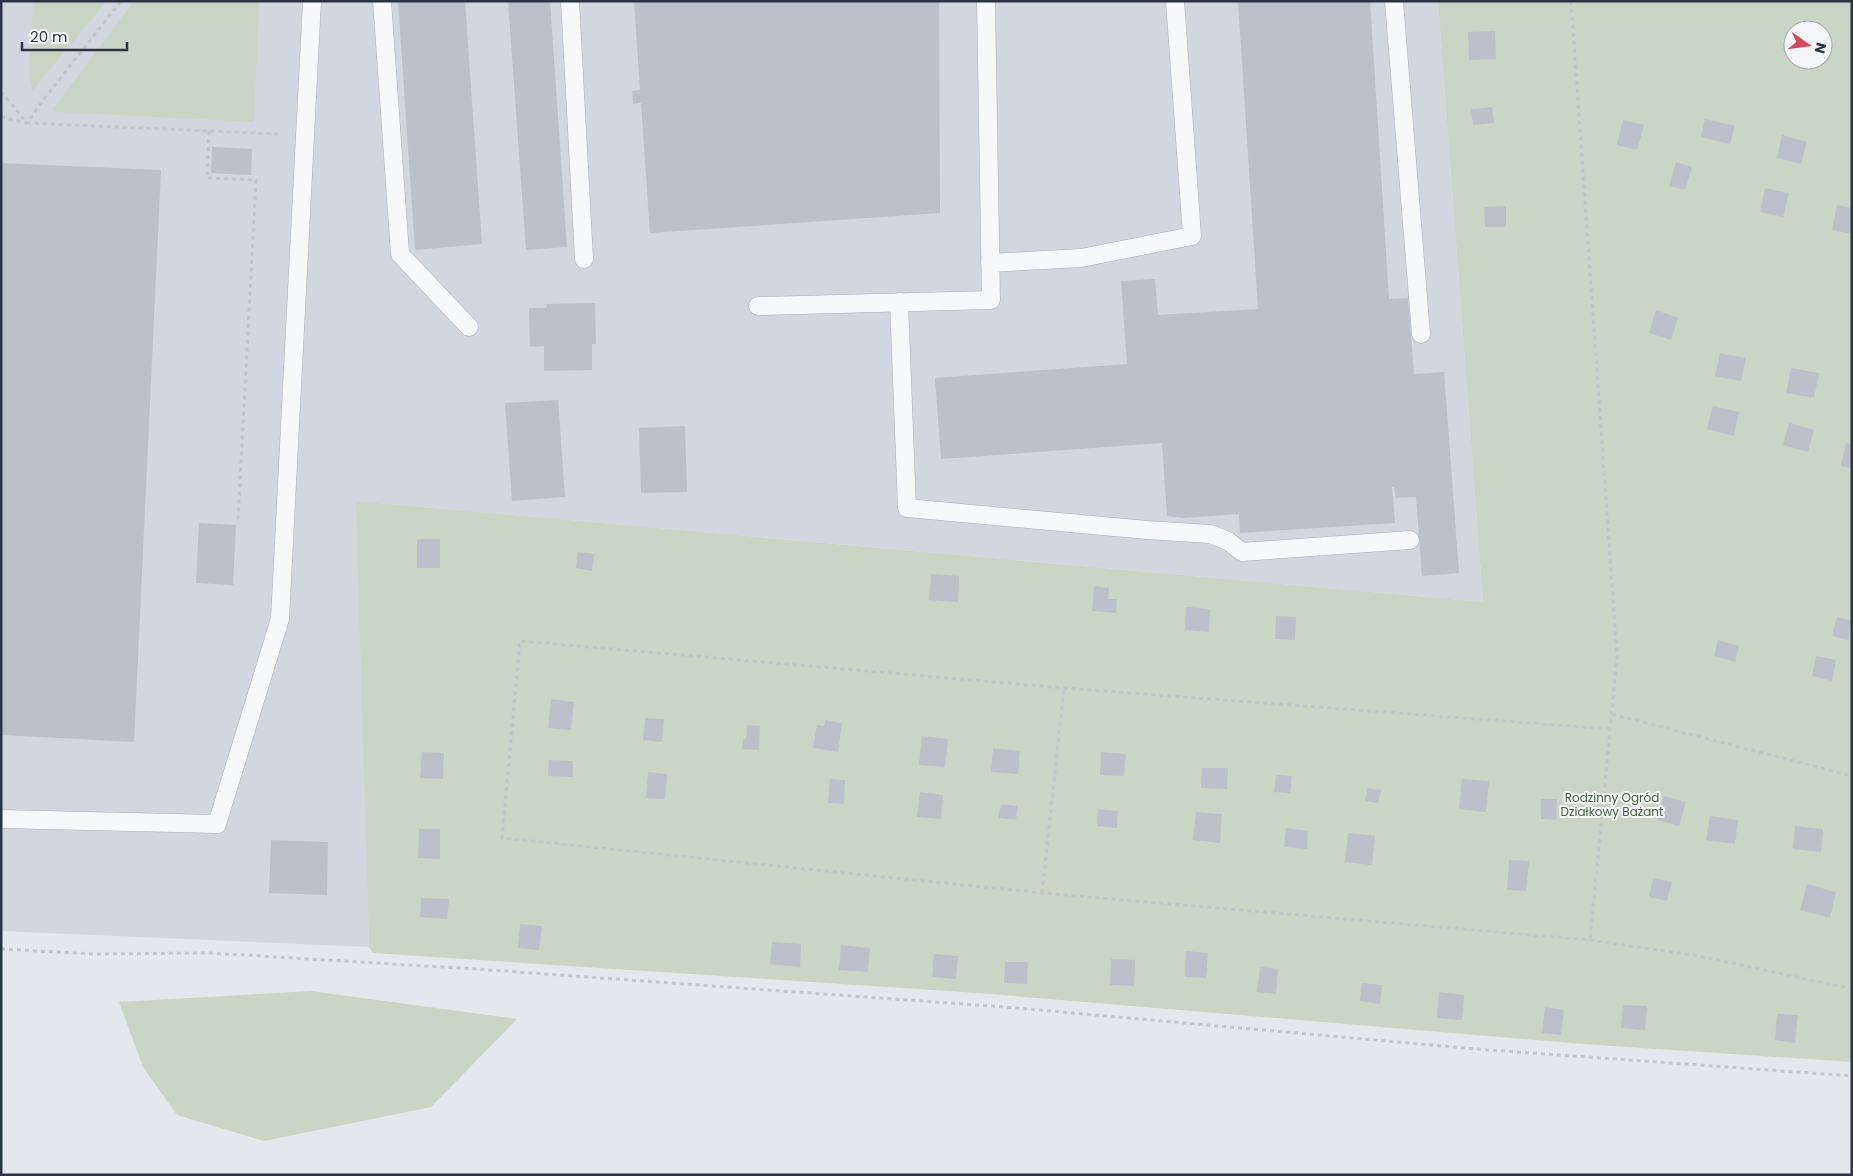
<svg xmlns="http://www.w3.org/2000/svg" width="1853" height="1176" font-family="Poppins,sans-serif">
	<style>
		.built { fill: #d2d6de }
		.green { fill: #c9d6c5; fill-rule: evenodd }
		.building { fill: #bbc0ca }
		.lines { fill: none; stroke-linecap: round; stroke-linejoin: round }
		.lane-casing { stroke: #a9aeb7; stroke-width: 19 }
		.path { stroke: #c2c5cb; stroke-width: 3; stroke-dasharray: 4 4; stroke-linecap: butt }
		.lane { stroke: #f7f8fa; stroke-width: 18 }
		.labels { text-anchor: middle; stroke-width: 4; stroke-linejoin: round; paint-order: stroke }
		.park-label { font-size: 12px; fill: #3f6138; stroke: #f4f6f9 }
	</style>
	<rect width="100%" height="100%" fill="#e4e7ec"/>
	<path class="built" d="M 1,1 L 1438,1 L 1483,602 L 357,501 L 369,947 L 1,931 Z"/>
	<path class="green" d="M 33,1 L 107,1 L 32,91 L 29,76 Z
		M 134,1 L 259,1 L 254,122 L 58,112 L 52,110 Z
		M 1438,1 L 1852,1 L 1852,1062 L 1583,1044 L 978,993 L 373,953 L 369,947 L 356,501 L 1483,602 ZM 1793,30 L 1823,30 L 1823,60 L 1793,60 Z
		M 311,991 L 517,1019 L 431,1107 L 264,1141 L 177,1115 L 143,1067 L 119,1002 Z"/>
	<path class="building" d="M 398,1 L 465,1 L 482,244 L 415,250 Z
		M 508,1 L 550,1 L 567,247 L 526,250 Z
		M 634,1 L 939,1 L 940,213 L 650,233 L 641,103 L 633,104 L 632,91 L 640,90 Z
		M 1238,1 L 1370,1 L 1389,299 L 1408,298 L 1414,374 L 1444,372 L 1459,573 L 1422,576 L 1416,497 L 1396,498 L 1394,487 L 1392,487 L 1395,523 L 1240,533 L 1239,514 L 1184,518 L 1167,516 L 1162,443 L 941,459 L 935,378 L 1127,364 L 1121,281 L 1155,279 L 1158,315 L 1258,309 Z
		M 1495,31 L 1496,59 L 1469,60 L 1468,32 Z
		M 1492,107 L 1494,123 L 1473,125 L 1471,109 Z
		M 1705,119 L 1735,126 L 1730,144 L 1701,137 Z
		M 1623,120 L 1644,125 L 1637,150 L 1617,145 Z
		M 1782,135 L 1807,142 L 1801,164 L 1777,158 Z
		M 212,147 L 252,149 L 251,175 L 211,173 Z
		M 1676,162 L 1692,167 L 1685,190 L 1669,186 Z
		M 1,163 L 161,170 L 134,742 L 1,735 Z
		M 1765,188 L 1789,193 L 1783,217 L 1760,212 Z
		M 1837,205 L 1852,208 L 1852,234 L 1832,230 Z
		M 1506,206 L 1506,227 L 1485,227 L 1484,207 Z
		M 595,303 L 596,344 L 592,344 L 592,370 L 544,371 L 544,346 L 530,347 L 529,308 L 546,308 L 547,304 Z
		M 1656,310 L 1678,318 L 1671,340 L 1649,333 Z
		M 1720,353 L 1746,358 L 1741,381 L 1715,376 Z
		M 1791,368 L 1819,373 L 1814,398 L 1786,393 Z
		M 558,400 L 565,497 L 512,501 L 505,403 Z
		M 1713,406 L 1739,412 L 1734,436 L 1707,429 Z
		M 1789,423 L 1814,430 L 1808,452 L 1783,445 Z
		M 685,426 L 687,492 L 641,493 L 639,428 Z
		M 1846,443 L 1852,444 L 1852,468 L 1841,466 Z
		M 199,523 L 236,525 L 233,585 L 196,583 Z
		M 417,539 L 440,539 L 440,568 L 417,568 Z
		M 578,552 L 594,554 L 592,571 L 576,568 Z
		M 931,574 L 959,576 L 958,602 L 929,600 Z
		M 1094,586 L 1109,588 L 1108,599 L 1117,599 L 1116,613 L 1092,611 Z
		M 1186,607 L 1210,609 L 1209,632 L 1185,630 Z
		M 1276,616 L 1296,617 L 1295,640 L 1275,639 Z
		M 1837,617 L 1852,621 L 1848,640 L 1832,636 Z
		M 1718,640 L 1739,646 L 1735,662 L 1714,656 Z
		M 1816,656 L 1836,660 L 1832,681 L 1812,676 Z
		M 551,699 L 574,702 L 571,730 L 548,728 Z
		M 645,718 L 664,719 L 662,742 L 643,740 Z
		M 825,720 L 842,723 L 838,752 L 813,748 L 817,725 L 824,726 Z
		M 747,725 L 760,726 L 759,750 L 742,749 L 743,739 L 746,739 Z
		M 922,736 L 948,739 L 945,767 L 919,765 Z
		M 993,748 L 1020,751 L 1018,774 L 991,772 Z
		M 422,752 L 444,753 L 443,779 L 420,778 Z
		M 1101,752 L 1126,754 L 1124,776 L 1100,775 Z
		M 549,760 L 573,761 L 573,777 L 548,776 Z
		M 1202,768 L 1228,768 L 1227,789 L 1201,788 Z
		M 648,772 L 667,774 L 665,799 L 646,798 Z
		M 1276,775 L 1292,776 L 1290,793 L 1274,792 Z
		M 830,779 L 845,780 L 844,804 L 828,803 Z
		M 1462,779 L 1489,781 L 1486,812 L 1459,809 Z
		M 1368,788 L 1381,790 L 1378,803 L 1365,801 Z
		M 920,792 L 943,795 L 941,819 L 917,817 Z
		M 1664,796 L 1686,802 L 1679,826 L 1657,820 Z
		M 1541,799 L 1557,799 L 1556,820 L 1541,819 Z
		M 1001,804 L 1018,806 L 1016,820 L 998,818 Z
		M 1098,809 L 1118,811 L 1117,828 L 1097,826 Z
		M 1196,812 L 1222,814 L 1220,843 L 1193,840 Z
		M 1710,816 L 1738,820 L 1735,844 L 1706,840 Z
		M 1795,826 L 1823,829 L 1821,852 L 1793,849 Z
		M 1286,828 L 1308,831 L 1307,849 L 1284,847 Z
		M 419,829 L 440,829 L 440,859 L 418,858 Z
		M 1348,833 L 1375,836 L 1372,865 L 1345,862 Z
		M 271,840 L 328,842 L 327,895 L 269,893 Z
		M 1509,860 L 1529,861 L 1526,891 L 1507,890 Z
		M 1653,878 L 1672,882 L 1667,901 L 1649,897 Z
		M 1807,884 L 1836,892 L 1830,918 L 1800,910 Z
		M 421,898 L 449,899 L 447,919 L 420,917 Z
		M 520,924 L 542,926 L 539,950 L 518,948 Z
		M 772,942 L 801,944 L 800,967 L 770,964 Z
		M 841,945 L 870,948 L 868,972 L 839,970 Z
		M 1186,951 L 1208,953 L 1206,978 L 1185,977 Z
		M 934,954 L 958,956 L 956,979 L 932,977 Z
		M 1111,959 L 1135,960 L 1134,986 L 1110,985 Z
		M 1005,962 L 1028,962 L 1027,984 L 1004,983 Z
		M 1260,967 L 1278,969 L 1276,994 L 1257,992 Z
		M 1362,983 L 1382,985 L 1380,1004 L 1360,1001 Z
		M 1439,992 L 1464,995 L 1462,1020 L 1437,1018 Z
		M 1623,1005 L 1647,1006 L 1645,1030 L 1621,1028 Z
		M 1545,1007 L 1564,1010 L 1561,1035 L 1542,1033 Z
		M 1777,1014 L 1798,1015 L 1795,1043 L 1775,1040 Z"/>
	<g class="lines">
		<g class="lane-casing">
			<path id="lane" d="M 382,1 L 400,254 L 469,327
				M 570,1 L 584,259
				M 1394,1 L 1421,334
				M 990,263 L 1081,258 L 1192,236 L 1175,1
				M 899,302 L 907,508 L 1147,530 L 1210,534 L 1228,541 L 1242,552 L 1410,540
				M 758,306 L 991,300 L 986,1
				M 1,819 L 217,824 L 280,619 L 312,1"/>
		</g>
		<path class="path" d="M 1571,1 L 1617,656 L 1590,940
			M 1,92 L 27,123 L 278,134
			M 1,117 L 27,123 L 44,99 L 121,1
			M 209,131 L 207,178 L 256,180 L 238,519
			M 1612,714 L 1852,776
			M 1610,729 L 1064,688 L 520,641 L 502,838 L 1042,893 L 1590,940 L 1699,956 L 1852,989
			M 1042,893 L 1064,688
			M 1,949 L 93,954 L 210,953 L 476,969 L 1005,1007 L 1476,1049 L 1852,1076"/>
		<use href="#lane" class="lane"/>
	</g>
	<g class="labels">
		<g class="park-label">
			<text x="1612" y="802">Rodzinny Ogród<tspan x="1612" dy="14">Działkowy Bażant</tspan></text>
		</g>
	</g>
	<rect width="1853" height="1176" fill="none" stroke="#2b3445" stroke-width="5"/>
	<g transform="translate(1808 45) rotate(104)"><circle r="24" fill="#f4f6f9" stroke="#a4a8b1"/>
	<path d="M0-4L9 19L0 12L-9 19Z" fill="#d1495b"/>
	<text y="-8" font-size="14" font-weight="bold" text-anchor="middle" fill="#2b3445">N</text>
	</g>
	<path d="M22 42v8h105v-8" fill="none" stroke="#2b3445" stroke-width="2.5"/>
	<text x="30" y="42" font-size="15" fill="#2b3445" stroke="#f4f6f9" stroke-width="4" paint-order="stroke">20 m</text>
</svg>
